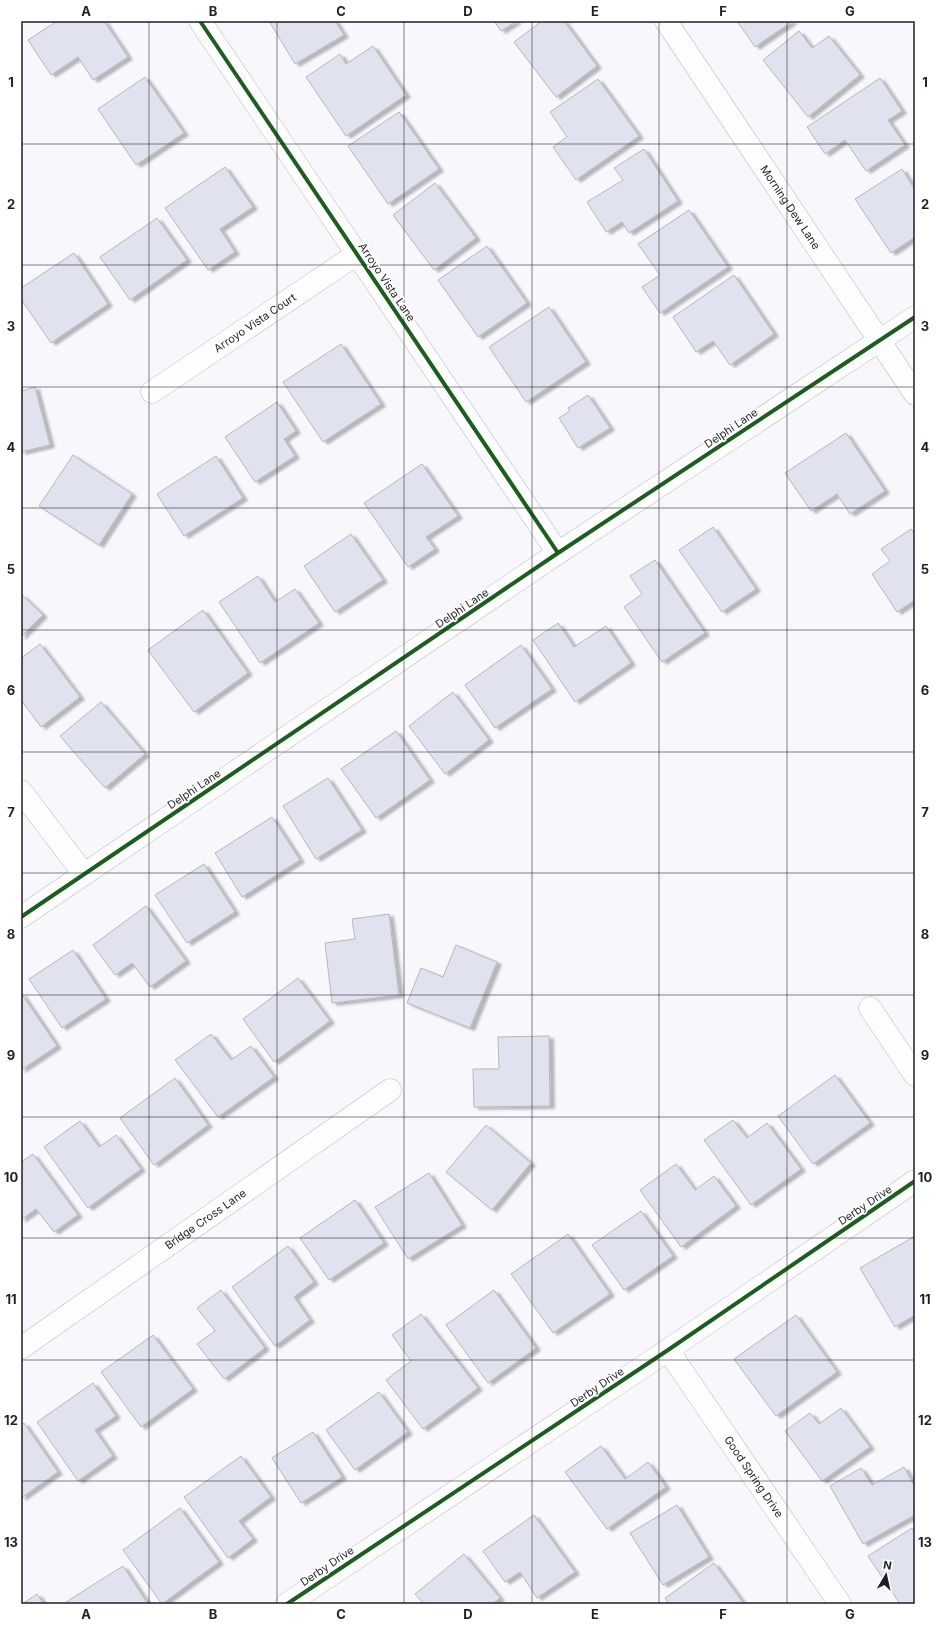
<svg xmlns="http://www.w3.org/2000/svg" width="936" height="1625" font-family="Inter,sans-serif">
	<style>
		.building { fill: #e0e3ef; stroke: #b6b6bb; filter: url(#shadow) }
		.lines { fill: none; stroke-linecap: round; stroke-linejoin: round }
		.minor-casing { stroke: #bababf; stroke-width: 23 }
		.minor { stroke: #fefeff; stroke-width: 22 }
		.cycleway-casing { stroke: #fff; stroke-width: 6 }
		.cycleway { stroke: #1b5e20; stroke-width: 4 }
		.grid { fill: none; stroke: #1f1e24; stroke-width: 1; stroke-opacity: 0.55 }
		.labels { text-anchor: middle; stroke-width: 3.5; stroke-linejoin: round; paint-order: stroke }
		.street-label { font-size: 11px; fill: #1f1e24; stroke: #fff }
		.neatline { fill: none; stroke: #1f1e24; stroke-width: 1.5 }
		.grid-label { font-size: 13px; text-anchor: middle; font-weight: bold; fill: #1f1e24 }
	</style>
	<defs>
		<filter id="shadow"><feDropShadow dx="4.5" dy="2.5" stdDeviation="1" flood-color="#0004"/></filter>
	</defs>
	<rect width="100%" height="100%" fill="#f8f7fc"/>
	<path class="building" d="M 57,21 L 104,21 L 128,57 L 93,80 L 78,57 L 51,75 L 28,40 Z
		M 269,21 L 335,21 L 344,35 L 295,64 Z
		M 494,21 L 517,21 L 501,31 Z
		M 542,21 L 564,21 L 597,66 L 556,97 L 514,42 Z
		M 737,21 L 793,21 L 755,47 Z
		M 799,31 L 812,48 L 829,36 L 860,75 L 808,117 L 763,60 Z
		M 373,46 L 406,95 L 346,136 L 306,77 L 340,54 L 346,64 Z
		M 145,77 L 184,133 L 136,165 L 98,109 Z
		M 880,78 L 902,111 L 888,120 L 905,145 L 866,171 L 845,140 L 825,154 L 807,127 Z
		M 598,79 L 639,136 L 576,180 L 553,147 L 567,137 L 550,112 Z
		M 399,112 L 439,169 L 388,204 L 348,146 Z
		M 644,149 L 678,201 L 629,233 L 622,222 L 606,232 L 587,202 L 623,180 L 614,168 Z
		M 225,167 L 253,207 L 220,229 L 235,252 L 208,270 L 165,208 Z
		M 902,169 L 915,190 L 915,237 L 891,253 L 855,199 Z
		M 435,183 L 476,238 L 434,270 L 393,215 Z
		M 689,210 L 728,267 L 660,313 L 642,287 L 660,275 L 638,244 Z
		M 157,218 L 187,260 L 130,300 L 100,257 Z
		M 487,246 L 527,303 L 478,337 L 438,280 Z
		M 74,253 L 108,304 L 51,343 L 21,299 L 21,288 Z
		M 734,275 L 774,334 L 730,365 L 713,341 L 696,352 L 673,317 Z
		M 549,307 L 586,362 L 526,402 L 489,347 Z
		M 341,344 L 381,404 L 323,442 L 283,382 Z
		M 35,387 L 50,445 L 21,452 L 21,391 Z
		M 588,395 L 610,428 L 578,448 L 559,418 L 570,411 L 568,408 Z
		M 277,402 L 296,431 L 284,439 L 295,456 L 255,482 L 225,437 Z
		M 846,433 L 885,491 L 850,514 L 837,494 L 811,511 L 785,473 Z
		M 73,455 L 132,494 L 99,545 L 39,506 Z
		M 216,456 L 243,498 L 184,536 L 157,494 Z
		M 422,464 L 458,516 L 426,537 L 435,549 L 408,567 L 364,503 Z
		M 713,527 L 756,589 L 722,612 L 679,550 Z
		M 911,529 L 915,534 L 915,600 L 897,612 L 872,574 L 890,561 L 881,549 Z
		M 351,534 L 383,580 L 335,612 L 304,566 Z
		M 655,560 L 705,633 L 662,662 L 624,607 L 642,594 L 630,576 Z
		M 258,576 L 275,602 L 295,589 L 319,623 L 260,663 L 219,602 Z
		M 21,594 L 43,615 L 21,637 Z
		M 203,610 L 248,673 L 194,712 L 148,650 Z
		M 558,623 L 574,647 L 606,626 L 631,663 L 575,702 L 533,640 Z
		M 40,644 L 80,697 L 41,727 L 21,700 L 21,658 Z
		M 521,645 L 552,689 L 495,728 L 465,685 Z
		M 453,692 L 489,740 L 445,774 L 409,726 Z
		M 101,702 L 145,754 L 105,788 L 60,736 Z
		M 396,731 L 430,780 L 376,818 L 341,769 Z
		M 328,778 L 362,830 L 316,859 L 283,806 Z
		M 272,817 L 300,860 L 242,897 L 215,853 Z
		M 204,864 L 235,912 L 187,943 L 155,895 Z
		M 146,906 L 186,961 L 150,987 L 132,963 L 115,975 L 93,945 Z
		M 389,914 L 399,995 L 332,1003 L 325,943 L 355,939 L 352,919 Z
		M 456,945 L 497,962 L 470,1028 L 407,1003 L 421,968 L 443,977 Z
		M 73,950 L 106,999 L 62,1028 L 29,979 Z
		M 298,978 L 330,1021 L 274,1062 L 243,1019 Z
		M 21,993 L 57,1046 L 21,1070 Z
		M 211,1034 L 231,1060 L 251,1046 L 274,1077 L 218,1117 L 175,1060 Z
		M 549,1036 L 550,1106 L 474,1107 L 473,1069 L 499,1069 L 498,1037 Z
		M 835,1075 L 870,1123 L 813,1164 L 778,1116 Z
		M 175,1078 L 208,1125 L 154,1165 L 120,1118 Z
		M 733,1120 L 747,1138 L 767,1123 L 801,1169 L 751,1205 L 704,1140 Z
		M 80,1121 L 99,1147 L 116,1135 L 141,1169 L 88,1208 L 44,1147 Z
		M 486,1125 L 531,1163 L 492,1210 L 446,1172 Z
		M 33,1154 L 78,1215 L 54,1232 L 36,1209 L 21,1220 L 21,1162 Z
		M 676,1164 L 695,1190 L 714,1176 L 736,1206 L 681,1247 L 640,1190 Z
		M 429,1173 L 462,1225 L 408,1259 L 375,1207 Z
		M 355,1200 L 384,1243 L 329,1280 L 300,1238 Z
		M 641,1211 L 673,1256 L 624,1290 L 592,1245 Z
		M 568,1234 L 610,1294 L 553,1333 L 511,1274 Z
		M 915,1236 L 915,1315 L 895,1327 L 860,1268 Z
		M 288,1246 L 314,1282 L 294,1297 L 310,1320 L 275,1346 L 232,1287 Z
		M 221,1290 L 265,1348 L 224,1379 L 197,1344 L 215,1331 L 197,1308 Z
		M 494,1290 L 536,1348 L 488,1383 L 446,1325 Z
		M 421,1314 L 478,1388 L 423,1429 L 386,1380 L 411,1361 L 392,1335 Z
		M 796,1315 L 837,1372 L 776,1416 L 734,1359 Z
		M 153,1335 L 193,1389 L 141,1427 L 101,1372 Z
		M 93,1383 L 116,1416 L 95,1430 L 113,1456 L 78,1481 L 37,1422 Z
		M 379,1392 L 408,1432 L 355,1470 L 326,1430 Z
		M 841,1408 L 870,1447 L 822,1481 L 785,1431 L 810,1413 L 819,1424 Z
		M 24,1423 L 58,1472 L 21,1498 L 21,1425 Z
		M 313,1432 L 342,1477 L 301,1503 L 272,1458 Z
		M 601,1446 L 625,1479 L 648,1462 L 666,1487 L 607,1529 L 565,1472 Z
		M 241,1456 L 271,1497 L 239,1521 L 253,1539 L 228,1558 L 184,1497 Z
		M 904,1467 L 915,1487 L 915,1515 L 863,1544 L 830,1486 L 861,1468 L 872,1485 Z
		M 677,1505 L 709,1557 L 663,1585 L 630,1533 Z
		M 180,1508 L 219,1562 L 162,1604 L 123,1550 Z
		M 534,1515 L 575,1572 L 537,1598 L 520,1572 L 505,1582 L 483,1551 Z
		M 912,1528 L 915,1533 L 915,1604 L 900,1604 L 868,1556 Z
		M 464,1554 L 500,1598 L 492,1604 L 424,1604 L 415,1594 Z
		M 714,1563 L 744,1604 L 669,1604 L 665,1598 Z
		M 123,1566 L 148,1604 L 67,1604 L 66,1602 Z
		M 37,1594 L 44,1604 L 22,1604 Z"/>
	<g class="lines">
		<g class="minor-casing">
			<g id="minor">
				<path d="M 200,21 L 558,553"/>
				<path id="s1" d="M 666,21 L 915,394"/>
				<path id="s2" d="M 152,392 L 357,254"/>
				<path d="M 21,791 L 84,874"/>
				<path d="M 21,917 L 558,553 L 915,317"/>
				<path d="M 870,1008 L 915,1075"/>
				<path id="s3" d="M 21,1348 L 390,1090"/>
				<path id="s4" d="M 668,1350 L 840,1604"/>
				<path d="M 287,1604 L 668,1350 L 915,1181"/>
			</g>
		</g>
		<use href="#minor" class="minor"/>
		<g class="cycleway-casing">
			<path id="cycleway" d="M 200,21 L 558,553
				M 21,917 L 558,553 L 915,317
				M 287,1604 L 668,1350 L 915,1181"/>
		</g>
		<use href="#cycleway" class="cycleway"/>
	</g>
	<path class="grid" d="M 149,21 L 149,1604M 277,21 L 277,1604M 404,21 L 404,1604M 532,21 L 532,1604M 659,21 L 659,1604M 787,21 L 787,1604M 21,144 L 915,144M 21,265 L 915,265M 21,387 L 915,387M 21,508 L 915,508M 21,630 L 915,630M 21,752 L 915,752M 21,873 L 915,873M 21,995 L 915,995M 21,1117 L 915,1117M 21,1238 L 915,1238M 21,1360 L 915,1360M 21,1481 L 915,1481"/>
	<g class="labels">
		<g class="street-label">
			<text dy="4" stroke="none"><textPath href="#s1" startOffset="224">Morning Dew Lane</textPath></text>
			<text transform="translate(387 282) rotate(56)" y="4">Arroyo Vista Lane</text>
			<text dy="4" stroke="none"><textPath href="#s2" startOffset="124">Arroyo Vista Court</textPath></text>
			<text transform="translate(731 428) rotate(-34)" y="4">Delphi Lane</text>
			<text transform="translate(462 608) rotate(-34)" y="4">Delphi Lane</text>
			<text transform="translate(194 789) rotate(-34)" y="4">Delphi Lane</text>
			<text transform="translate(865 1205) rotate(-34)" y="4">Derby Drive</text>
			<text dy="4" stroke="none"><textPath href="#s3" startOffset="225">Bridge Cross Lane</textPath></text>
			<text transform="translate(597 1387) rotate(-34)" y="4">Derby Drive</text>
			<text dy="4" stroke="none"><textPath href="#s4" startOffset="153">Good Spring Drive</textPath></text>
			<text transform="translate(327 1566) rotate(-34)" y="4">Derby Drive</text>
		</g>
	</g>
	<rect width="936" height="1625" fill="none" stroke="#ffffff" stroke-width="44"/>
	<g transform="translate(886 1575) rotate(9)" stroke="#ffffff" stroke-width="3" paint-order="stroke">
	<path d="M0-3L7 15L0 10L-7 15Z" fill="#1f1e24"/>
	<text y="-6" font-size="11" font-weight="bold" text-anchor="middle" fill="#1f1e24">N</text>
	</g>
	<rect x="22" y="22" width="892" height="1581" class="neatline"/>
	<g class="grid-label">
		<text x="86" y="16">A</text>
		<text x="213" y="16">B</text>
		<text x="341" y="16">C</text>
		<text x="468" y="16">D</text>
		<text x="595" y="16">E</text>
		<text x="723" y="16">F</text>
		<text x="850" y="16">G</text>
		<text x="11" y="87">1</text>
		<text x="925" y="87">1</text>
		<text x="11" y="209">2</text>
		<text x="925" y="209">2</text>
		<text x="11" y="331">3</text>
		<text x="925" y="331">3</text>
		<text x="11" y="452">4</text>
		<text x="925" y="452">4</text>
		<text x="11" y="574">5</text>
		<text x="925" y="574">5</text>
		<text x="11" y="695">6</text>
		<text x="925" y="695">6</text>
		<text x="11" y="817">7</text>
		<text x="925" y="817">7</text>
		<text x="11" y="939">8</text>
		<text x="925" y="939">8</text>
		<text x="11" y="1060">9</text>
		<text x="925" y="1060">9</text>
		<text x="11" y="1182">10</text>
		<text x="925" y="1182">10</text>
		<text x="11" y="1304">11</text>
		<text x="925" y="1304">11</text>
		<text x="11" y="1425">12</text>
		<text x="925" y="1425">12</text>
		<text x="11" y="1547">13</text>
		<text x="925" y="1547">13</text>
		<text x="86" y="1619">A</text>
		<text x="213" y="1619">B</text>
		<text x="341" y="1619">C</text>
		<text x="468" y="1619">D</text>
		<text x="595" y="1619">E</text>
		<text x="723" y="1619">F</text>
		<text x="850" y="1619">G</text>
	</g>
</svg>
